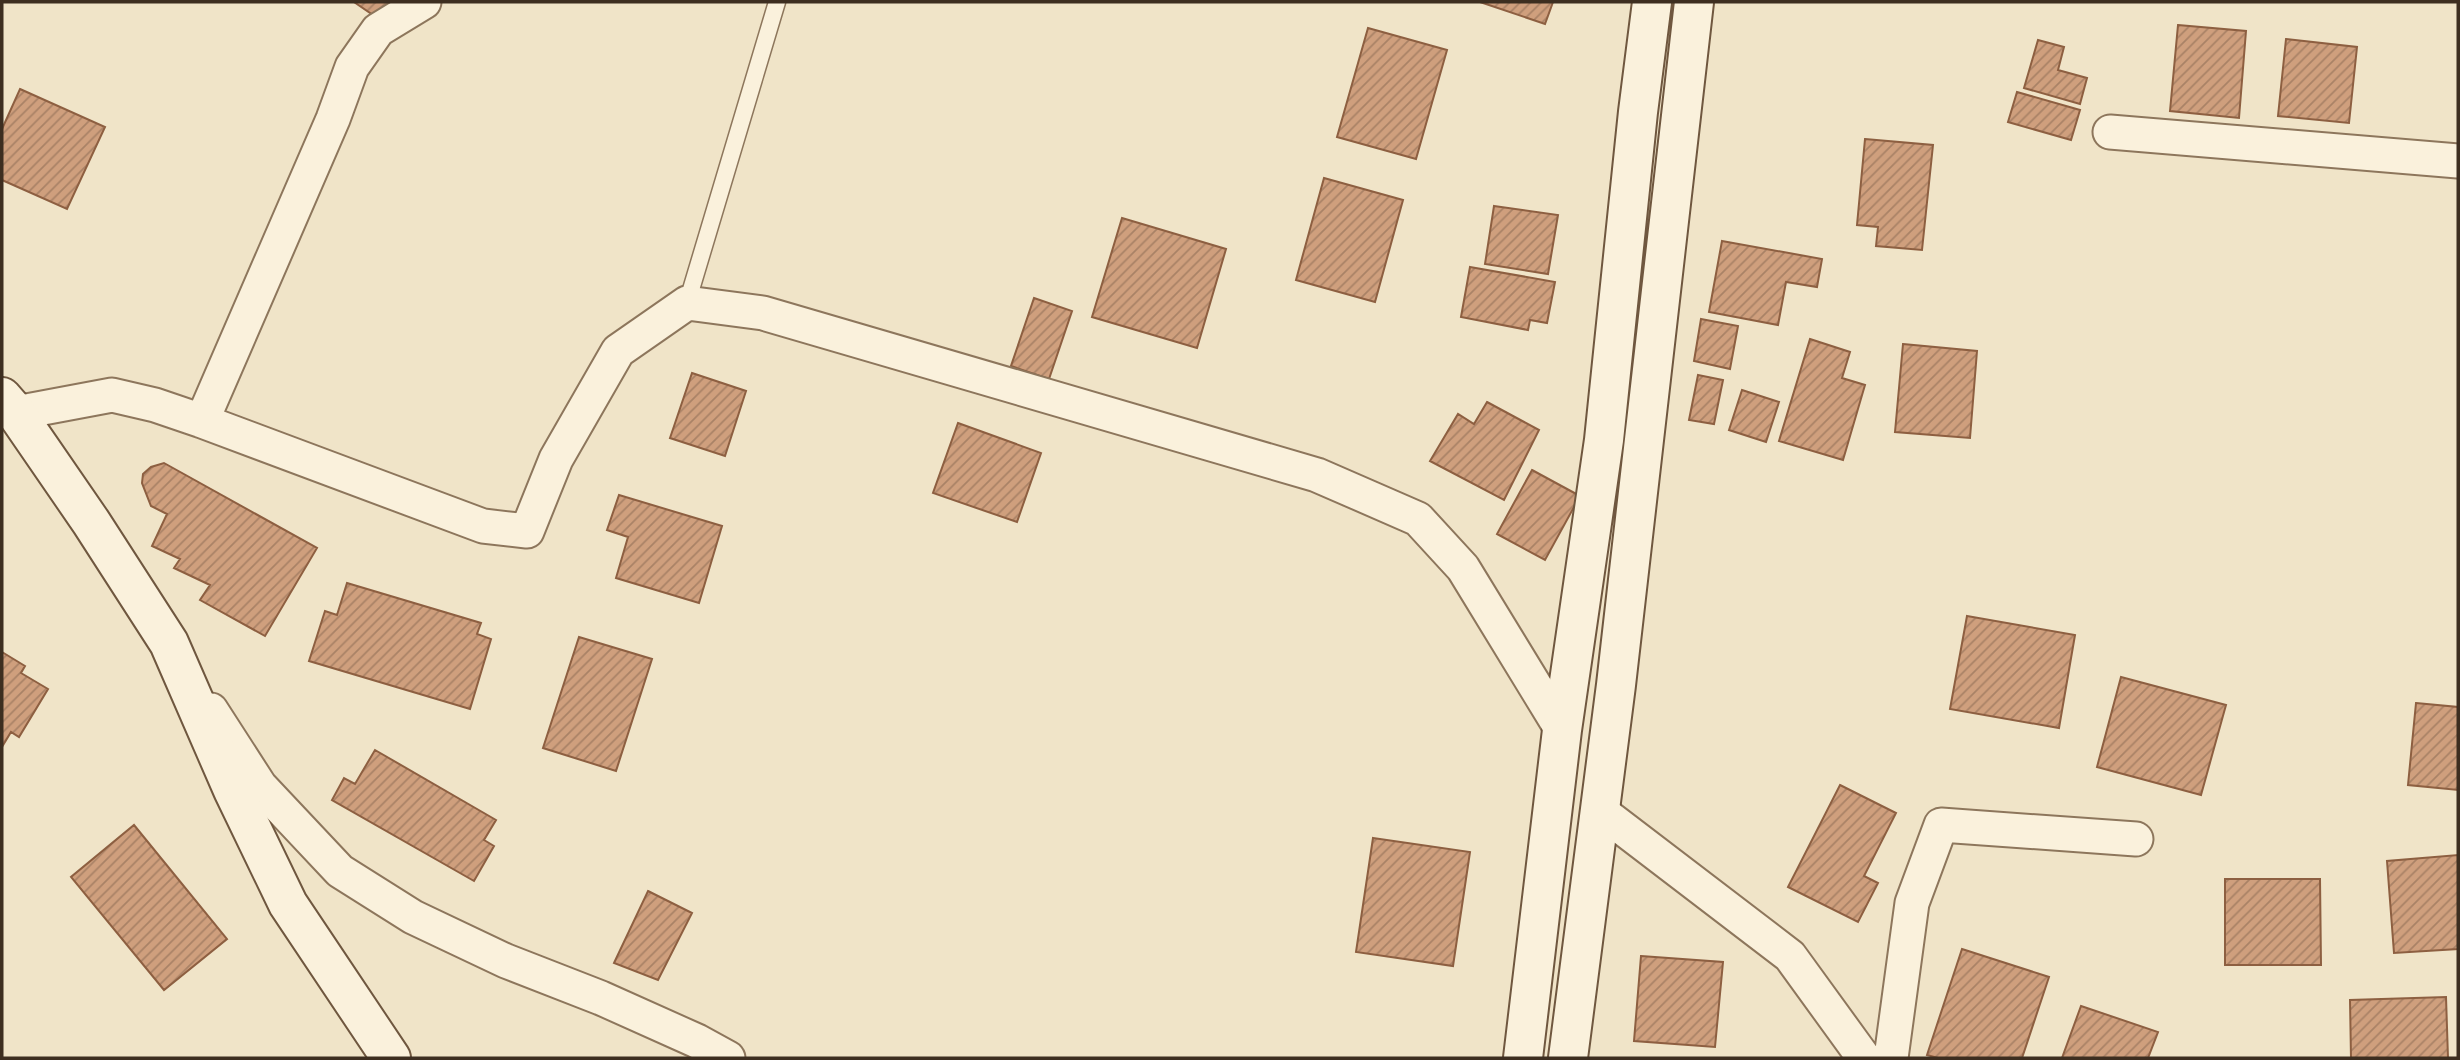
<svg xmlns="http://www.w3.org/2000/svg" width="2460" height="1060" font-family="'Noto Serif',serif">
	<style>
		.building { fill: url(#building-hatch); stroke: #8d5f41; stroke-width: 2 }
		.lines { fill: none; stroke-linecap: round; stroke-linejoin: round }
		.lane-casing { stroke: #8d765c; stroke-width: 19 }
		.street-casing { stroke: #8d765c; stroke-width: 37 }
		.secondary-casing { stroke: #6f573f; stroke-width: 42 }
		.lane { stroke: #faf1dc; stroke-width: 16 }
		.street { stroke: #faf1dc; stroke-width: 33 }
		.secondary { stroke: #faf1dc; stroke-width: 38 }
	</style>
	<defs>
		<pattern id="building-hatch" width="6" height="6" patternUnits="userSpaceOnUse" patternTransform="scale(1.75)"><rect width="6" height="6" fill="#cf9f7d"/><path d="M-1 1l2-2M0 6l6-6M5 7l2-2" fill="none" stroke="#a98266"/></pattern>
	</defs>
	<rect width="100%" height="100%" fill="#f0e4c8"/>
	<path class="building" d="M 354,2 L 391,2 L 379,19 Z
		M 1480,2 L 1553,2 L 1545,24 Z
		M 2178,25 L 2246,31 L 2239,118 L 2170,111 Z
		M 1368,28 L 1447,50 L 1416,159 L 1337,137 Z
		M 2286,39 L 2357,47 L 2349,123 L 2278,116 Z
		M 2038,40 L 2064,47 L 2058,70 L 2087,78 L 2080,104 L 2024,88 Z
		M 20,89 L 105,127 L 67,209 L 2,180 L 2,129 Z
		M 2017,92 L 2080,110 L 2071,140 L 2008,122 Z
		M 1865,139 L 1933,145 L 1922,250 L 1876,246 L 1878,227 L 1857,225 Z
		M 1324,178 L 1403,200 L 1375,302 L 1296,280 Z
		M 1494,206 L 1558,215 L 1548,274 L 1485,264 Z
		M 1122,218 L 1226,249 L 1197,348 L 1092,317 Z
		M 1722,241 L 1822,259 L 1817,287 L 1786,282 L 1778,325 L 1709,312 Z
		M 1470,267 L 1555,282 L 1547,323 L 1530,320 L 1528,330 L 1461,317 Z
		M 1034,298 L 1072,311 L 1049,379 L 1011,366 Z
		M 1701,319 L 1738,326 L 1730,369 L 1694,361 Z
		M 1810,339 L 1850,352 L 1842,378 L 1865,385 L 1843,460 L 1779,441 Z
		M 1903,344 L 1977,351 L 1970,438 L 1895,432 Z
		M 692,373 L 746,391 L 725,456 L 670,438 Z
		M 1698,375 L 1723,380 L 1714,424 L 1689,420 Z
		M 1742,390 L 1779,402 L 1766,442 L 1729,430 Z
		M 1487,402 L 1539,430 L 1504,500 L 1430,461 L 1458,414 L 1474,424 Z
		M 958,423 L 1041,453 L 1017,522 L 933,493 Z
		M 164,463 L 317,548 L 265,636 L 200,600 L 210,585 L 174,568 L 180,559 L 152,546 L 167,514 L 151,506 L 142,483 L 143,474 L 151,467 Z
		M 1532,470 L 1580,496 L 1545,560 L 1497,534 Z
		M 619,495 L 722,526 L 699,603 L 616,578 L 628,537 L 607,530 Z
		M 347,583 L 481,623 L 477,634 L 491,639 L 470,709 L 309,661 L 325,611 L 337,615 Z
		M 1967,616 L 2075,635 L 2059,728 L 1950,709 Z
		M 579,637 L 652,659 L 616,771 L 543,748 Z
		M 2,652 L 25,666 L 21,673 L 48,689 L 19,737 L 11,732 L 2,747 Z
		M 2121,677 L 2226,705 L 2201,795 L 2097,767 Z
		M 2416,703 L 2458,707 L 2458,790 L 2408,785 Z
		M 375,750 L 496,820 L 484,840 L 494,846 L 474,881 L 332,800 L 344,778 L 355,784 Z
		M 1840,785 L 1896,813 L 1864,876 L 1878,883 L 1858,922 L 1788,887 Z
		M 134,825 L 227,939 L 164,990 L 71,877 Z
		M 1373,838 L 1470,852 L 1453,966 L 1356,952 Z
		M 2458,855 L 2458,949 L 2394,953 L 2387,861 Z
		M 2225,879 L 2320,879 L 2321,965 L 2225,965 Z
		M 648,891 L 692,913 L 658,980 L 614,963 Z
		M 1962,949 L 2049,977 L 2022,1058 L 1938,1058 L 1927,1055 Z
		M 1641,956 L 1723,962 L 1715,1047 L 1634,1041 Z
		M 2446,997 L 2448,1058 L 2351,1058 L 2350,1000 Z
		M 2081,1006 L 2158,1032 L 2148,1058 L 2062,1058 Z"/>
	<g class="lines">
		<g class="lane-casing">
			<path id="lane" d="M 687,303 L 777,2"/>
		</g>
		<g class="street-casing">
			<path id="street" d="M 2110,132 L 2458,161
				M 16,413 L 112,395 L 155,405 L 202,421 L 483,526 L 527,531 L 556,459 L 618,351 L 687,303 L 763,313 L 1317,475 L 1418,519 L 1463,568 L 1562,730
				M 202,421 L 333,119 L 352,67 L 378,30 L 424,2
				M 211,710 L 260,786 L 340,871 L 413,917 L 506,961 L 601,998 L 697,1041 L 728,1058
				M 1599,810 L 1790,956 L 1864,1058
				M 1891,1058 L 1912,903 L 1941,825 L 2136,839"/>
		</g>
		<g class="secondary-casing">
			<path id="secondary" d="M 2,397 L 16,413 L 91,522 L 169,643 L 233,790 L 288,904 L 391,1058
				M 1523,1058 L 1562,730 L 1604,440 L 1638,112 L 1652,2
				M 1568,1058 L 1616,685 L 1694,2"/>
		</g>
		<use href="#lane" class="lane"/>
		<use href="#street" class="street"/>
		<use href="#secondary" class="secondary"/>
	</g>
	<rect width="2460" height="1060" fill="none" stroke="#3d2e20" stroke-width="7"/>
</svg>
